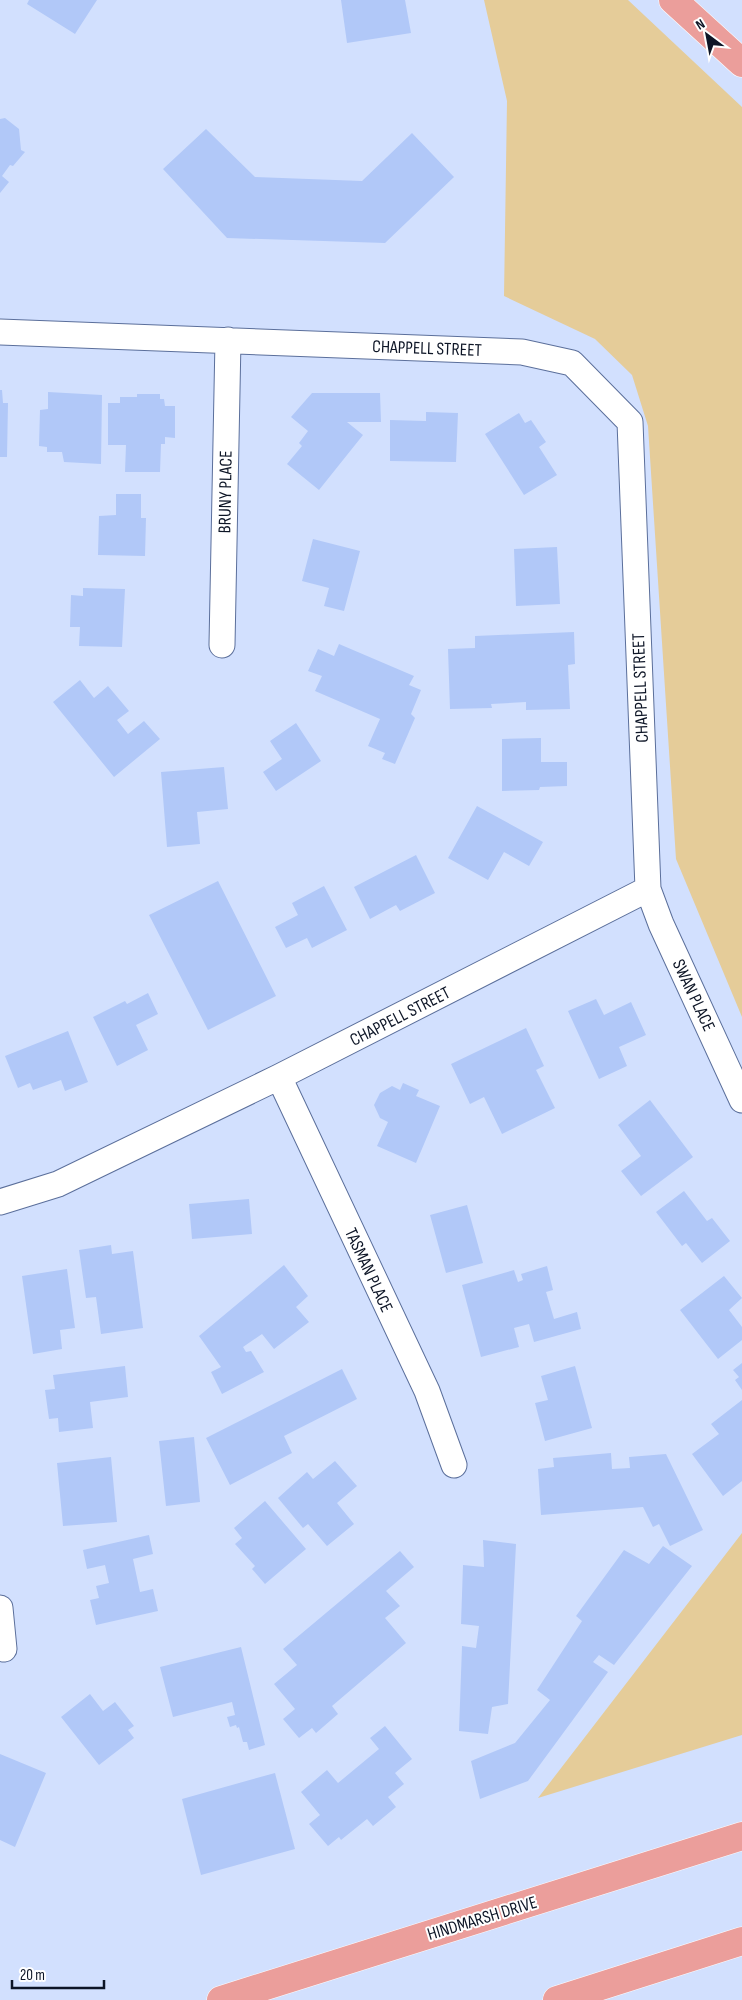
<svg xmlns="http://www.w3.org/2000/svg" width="742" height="2000" font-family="'Sofia Sans Condensed',sans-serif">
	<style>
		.green { fill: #e5cc99 }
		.building { fill: #b1c8f8 }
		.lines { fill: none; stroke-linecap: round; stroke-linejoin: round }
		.street-casing { stroke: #5b6f9b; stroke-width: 27 }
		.primary-casing { stroke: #fff; stroke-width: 29 }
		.street { stroke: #fff; stroke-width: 25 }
		.primary { stroke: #eb9e9b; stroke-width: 28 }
		.labels { text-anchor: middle; stroke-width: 4; stroke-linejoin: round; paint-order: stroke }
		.street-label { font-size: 18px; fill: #0d1526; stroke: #fff }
	</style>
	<rect width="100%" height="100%" fill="#d2e0fe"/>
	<path class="green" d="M 484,0 L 628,0 L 742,107 L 742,1017 L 676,859 L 648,426 L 632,375 L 595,339 L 504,296 L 507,101 Z
		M 742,1533 L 742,1735 L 538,1798 Z"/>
	<path class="building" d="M 29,0 L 97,0 L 75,34 L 27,4 Z
		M 341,0 L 405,0 L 411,33 L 347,43 Z
		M 5,118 L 19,129 L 21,150 L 25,152 L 13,166 L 10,165 L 2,176 L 9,182 L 0,193 L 0,119 Z
		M 206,129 L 255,177 L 362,181 L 412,133 L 454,177 L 385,243 L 227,238 L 163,169 Z
		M 0,390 L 2,390 L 3,403 L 8,403 L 7,457 L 0,457 Z
		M 48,392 L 102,395 L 101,464 L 64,462 L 62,452 L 47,452 L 47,447 L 39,446 L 40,410 L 48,409 Z
		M 312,393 L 380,393 L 381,422 L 347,422 L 363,435 L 319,490 L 287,464 L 302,446 L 299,443 L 308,431 L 291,417 Z
		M 137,394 L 160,394 L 160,399 L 164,399 L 165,406 L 175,406 L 175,438 L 165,437 L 165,444 L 161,444 L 160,472 L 125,472 L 126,445 L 108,445 L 108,403 L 120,403 L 120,397 L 137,397 Z
		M 426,412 L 458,413 L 456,462 L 390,461 L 390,420 L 426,421 Z
		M 519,413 L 525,423 L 531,420 L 546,442 L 539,447 L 557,475 L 524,495 L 485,434 Z
		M 116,494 L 141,494 L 141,518 L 146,518 L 145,556 L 98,555 L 99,516 L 116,515 Z
		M 313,539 L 360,551 L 344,611 L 324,606 L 329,588 L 302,581 Z
		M 557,547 L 560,604 L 516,606 L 514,549 Z
		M 83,588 L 125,589 L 122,647 L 79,646 L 80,627 L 70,627 L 71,595 L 83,596 Z
		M 574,632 L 575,664 L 568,665 L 570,709 L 526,710 L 526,702 L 491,704 L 492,708 L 450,709 L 448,649 L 475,648 L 475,636 Z
		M 339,644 L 414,676 L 409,685 L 421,690 L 411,714 L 415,718 L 395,764 L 382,759 L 385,753 L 368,746 L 380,719 L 315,691 L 322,676 L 308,671 L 318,649 L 334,656 Z
		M 80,680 L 94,698 L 108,686 L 129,711 L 117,720 L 128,734 L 144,721 L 160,739 L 114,777 L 53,702 Z
		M 296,723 L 321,761 L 276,791 L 263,772 L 282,759 L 270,741 Z
		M 541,738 L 541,762 L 567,762 L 567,786 L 540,787 L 539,790 L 502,791 L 502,739 Z
		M 224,767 L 228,809 L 197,812 L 200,844 L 167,847 L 161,772 Z
		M 477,806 L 543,842 L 529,866 L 504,852 L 488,880 L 448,858 Z
		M 416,855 L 435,893 L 400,911 L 396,905 L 370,919 L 354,887 Z
		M 218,881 L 276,996 L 208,1030 L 149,915 Z
		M 324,886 L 347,930 L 312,948 L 307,938 L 286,948 L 275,927 L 298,915 L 292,903 Z
		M 148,993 L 158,1014 L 136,1025 L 148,1050 L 117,1066 L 93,1017 L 125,1001 L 127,1004 Z
		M 596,999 L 604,1015 L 631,1002 L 646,1035 L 619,1047 L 627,1066 L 599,1079 L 568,1011 Z
		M 526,1028 L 544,1066 L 536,1070 L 555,1108 L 502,1134 L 484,1097 L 470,1104 L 451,1064 Z
		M 68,1031 L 88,1082 L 65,1091 L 61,1080 L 33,1090 L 30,1083 L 18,1088 L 5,1056 Z
		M 403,1083 L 419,1090 L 416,1096 L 440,1106 L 416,1163 L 377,1146 L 388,1122 L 380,1118 L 374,1105 L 380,1093 L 392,1086 L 400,1090 Z
		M 650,1100 L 693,1157 L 641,1196 L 621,1171 L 641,1156 L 618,1125 Z
		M 684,1191 L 707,1221 L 712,1218 L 730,1241 L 702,1263 L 686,1243 L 682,1246 L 656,1212 Z
		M 249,1199 L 252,1234 L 192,1239 L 189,1204 Z
		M 467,1205 L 483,1263 L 446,1273 L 430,1215 Z
		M 111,1245 L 112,1254 L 133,1251 L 143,1328 L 101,1334 L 96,1297 L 86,1298 L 79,1250 Z
		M 284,1265 L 308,1296 L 296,1307 L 309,1322 L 274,1349 L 262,1334 L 243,1347 L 246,1352 L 251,1351 L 264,1372 L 222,1394 L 211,1372 L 221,1367 L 199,1336 Z
		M 547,1266 L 553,1290 L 546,1292 L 554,1319 L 577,1312 L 581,1329 L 534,1342 L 529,1324 L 514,1328 L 519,1347 L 481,1357 L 462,1285 L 514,1270 L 518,1282 L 523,1280 L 521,1274 Z
		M 67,1269 L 75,1328 L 60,1330 L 62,1349 L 33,1354 L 22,1276 Z
		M 724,1276 L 742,1298 L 729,1310 L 742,1327 L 742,1340 L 718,1359 L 680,1310 Z
		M 742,1363 L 742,1390 L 735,1380 L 739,1377 L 733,1370 Z
		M 125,1366 L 128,1397 L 90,1402 L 93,1428 L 59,1432 L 58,1418 L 49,1419 L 45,1390 L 55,1389 L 53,1375 Z
		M 575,1366 L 592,1428 L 545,1441 L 535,1403 L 548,1400 L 541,1376 Z
		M 342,1369 L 357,1399 L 284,1436 L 292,1453 L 230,1485 L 206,1438 Z
		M 742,1400 L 742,1481 L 723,1496 L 692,1454 L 719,1434 L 711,1424 Z
		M 194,1437 L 200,1502 L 166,1506 L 159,1441 Z
		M 611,1453 L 612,1469 L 630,1468 L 629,1457 L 666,1454 L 703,1530 L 670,1546 L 659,1524 L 653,1527 L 643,1507 L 541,1515 L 538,1469 L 554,1467 L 553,1458 Z
		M 111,1457 L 117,1522 L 63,1526 L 57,1463 Z
		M 335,1461 L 357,1486 L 337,1503 L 354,1524 L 327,1546 L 308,1524 L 303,1528 L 278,1498 L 307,1472 L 313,1479 Z
		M 265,1501 L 306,1549 L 265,1584 L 252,1569 L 255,1566 L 235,1544 L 242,1538 L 234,1528 Z
		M 149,1535 L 153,1554 L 133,1559 L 140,1592 L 153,1589 L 158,1611 L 96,1625 L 90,1600 L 99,1598 L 96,1586 L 109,1583 L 105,1565 L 87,1569 L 83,1550 Z
		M 483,1540 L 516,1544 L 508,1704 L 492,1707 L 488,1734 L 459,1731 L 462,1646 L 476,1648 L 479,1626 L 461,1624 L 463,1565 L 484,1567 Z
		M 663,1546 L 692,1566 L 614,1665 L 599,1655 L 593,1662 L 608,1672 L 528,1781 L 480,1799 L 471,1761 L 515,1743 L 550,1700 L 537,1690 L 582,1621 L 576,1616 L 624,1550 L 649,1564 Z
		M 400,1551 L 414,1567 L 386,1591 L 400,1606 L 385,1618 L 406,1643 L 332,1706 L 338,1714 L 316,1733 L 312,1728 L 299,1738 L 283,1719 L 295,1709 L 274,1684 L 297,1665 L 283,1649 Z
		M 241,1647 L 265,1745 L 249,1750 L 247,1742 L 243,1742 L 239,1727 L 237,1728 L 236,1725 L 230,1727 L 227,1717 L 235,1715 L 232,1702 L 173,1717 L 160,1667 Z
		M 90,1694 L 103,1711 L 115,1702 L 134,1726 L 128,1730 L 134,1738 L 99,1765 L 61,1717 Z
		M 385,1726 L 412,1759 L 395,1773 L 404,1784 L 388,1797 L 396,1807 L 373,1826 L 367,1819 L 341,1840 L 339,1837 L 328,1846 L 309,1824 L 320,1815 L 301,1792 L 327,1770 L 338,1783 L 379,1749 L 370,1738 Z
		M 0,1754 L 46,1773 L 15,1847 L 0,1840 Z
		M 275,1773 L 295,1849 L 201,1875 L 182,1799 Z"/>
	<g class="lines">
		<g class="street-casing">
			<path id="street" d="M 0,332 L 522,352 L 572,363 L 630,422 L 648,889 L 279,1077 L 58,1184 L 0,1202
				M 222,645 L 228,340
				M 648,889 L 661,924 L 742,1100
				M 279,1077 L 427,1391 L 454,1465
				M 0,1608 L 4,1649"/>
		</g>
		<g class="primary-casing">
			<path id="primary" d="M 673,0 L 742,63
				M 221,2000 L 742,1836
				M 557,2000 L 742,1941"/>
		</g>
		<use href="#street" class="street"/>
		<use href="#primary" class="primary"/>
	</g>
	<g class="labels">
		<g class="street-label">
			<text transform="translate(427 348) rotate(2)" y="6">CHAPPELL STREET</text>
			<text transform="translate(225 492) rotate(-89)" y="6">BRUNY PLACE</text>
			<text transform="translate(640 688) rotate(-92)" y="6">CHAPPELL STREET</text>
			<text transform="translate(694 995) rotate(65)" y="6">SWAN PLACE</text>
			<text transform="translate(400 1016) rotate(-27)" y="6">CHAPPELL STREET</text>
			<text transform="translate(369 1270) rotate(65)" y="6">TASMAN PLACE</text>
			<text transform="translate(482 1918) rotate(-17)" y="6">HINDMARSH DRIVE</text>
		</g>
	</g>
	<g transform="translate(707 35) rotate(328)" stroke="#ffffff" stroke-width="4" paint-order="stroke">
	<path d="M0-4L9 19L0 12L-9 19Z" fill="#0d1526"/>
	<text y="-8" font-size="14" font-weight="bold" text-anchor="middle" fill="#0d1526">N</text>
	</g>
	<path d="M12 1980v8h92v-8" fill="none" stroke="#0d1526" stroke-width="2.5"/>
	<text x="20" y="1980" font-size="15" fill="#0d1526" stroke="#ffffff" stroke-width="4" paint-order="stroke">20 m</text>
</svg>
